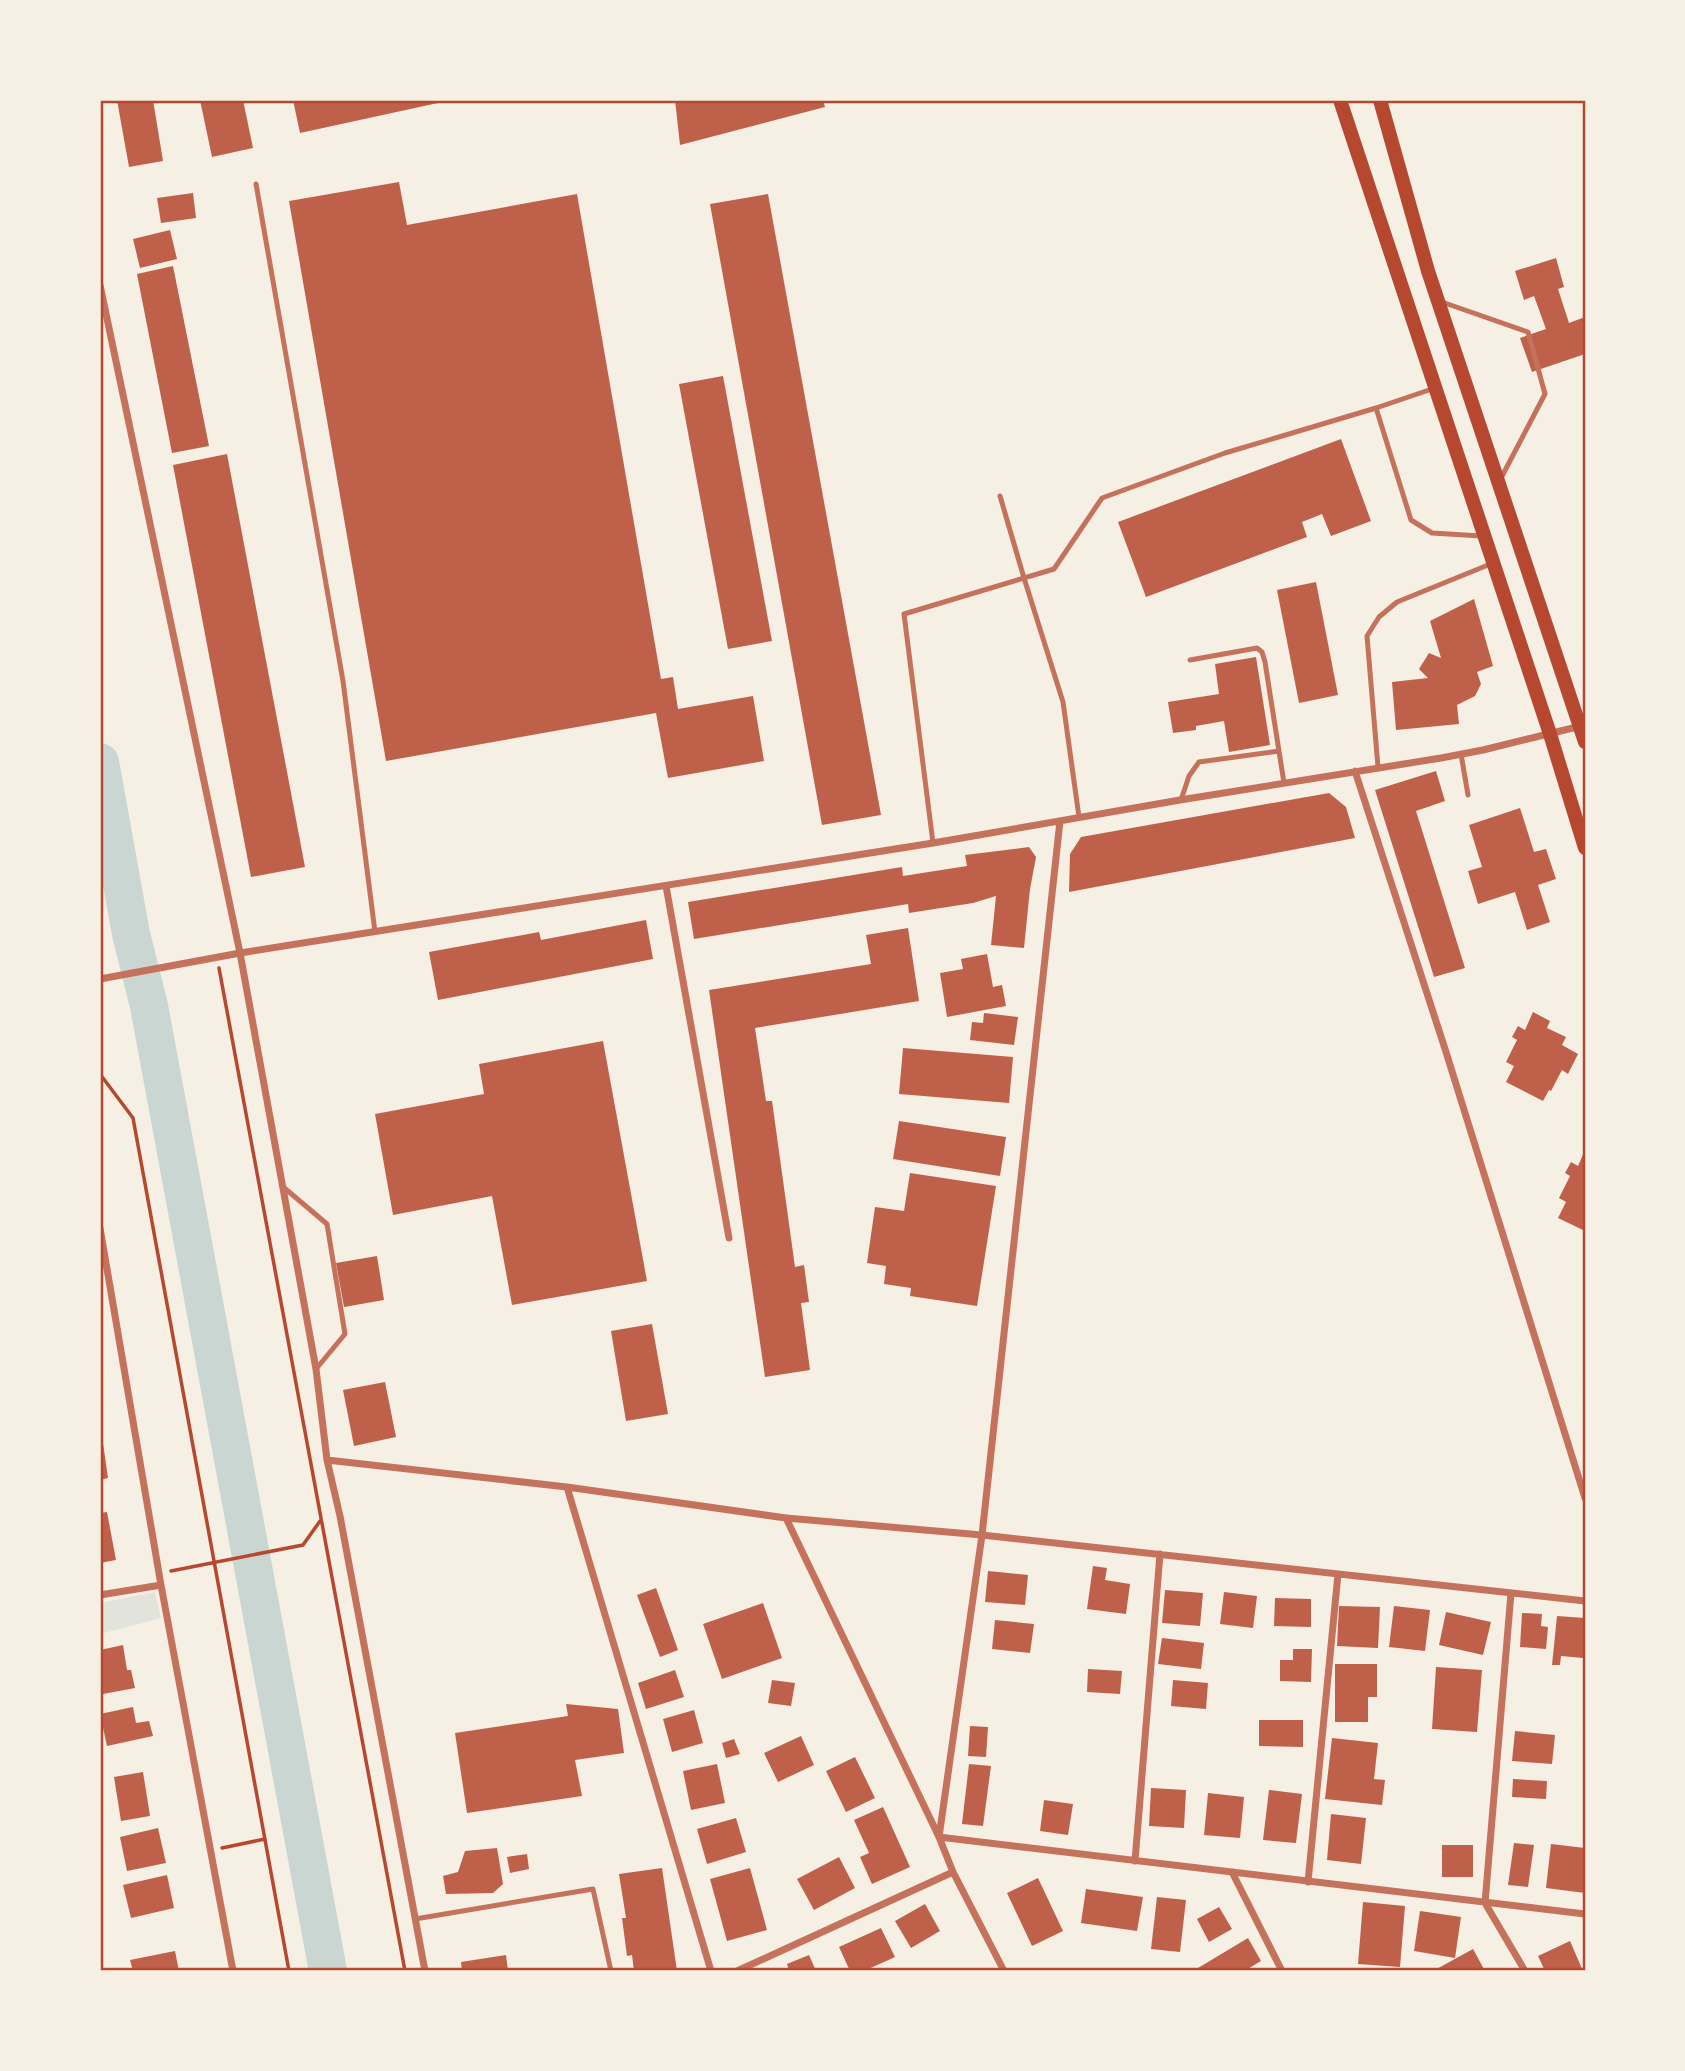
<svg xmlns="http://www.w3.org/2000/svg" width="1685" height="2071" font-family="'DM Sans',sans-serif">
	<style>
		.green { fill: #e2e4dc }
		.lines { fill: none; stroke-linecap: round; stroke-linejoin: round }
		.river { stroke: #c9d6d2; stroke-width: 38 }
		.building { fill: #bf614a }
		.path { stroke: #b5482f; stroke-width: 3.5 }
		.service { stroke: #c5725c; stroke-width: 5 }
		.minor { stroke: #c5725c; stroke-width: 7 }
		.secondary { stroke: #b5482f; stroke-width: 14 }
		.neatline { fill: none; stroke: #b5482f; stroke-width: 2.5 }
	</style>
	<rect width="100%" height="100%" fill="#f6efe4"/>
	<path class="green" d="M 155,1592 L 161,1618 L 100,1634 L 100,1603 Z"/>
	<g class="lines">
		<path class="river" d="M 100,762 L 131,934 L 149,1006 L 328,1971"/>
	</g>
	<path class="building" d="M 117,100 L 153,100 L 163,161 L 129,167 Z
		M 200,100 L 243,100 L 253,148 L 212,157 Z
		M 293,100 L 447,100 L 447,101 L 300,133 Z
		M 675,100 L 823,100 L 825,107 L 680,145 Z
		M 399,182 L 407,225 L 577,194 L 661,679 L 673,677 L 678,709 L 753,696 L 764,761 L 668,778 L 656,713 L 386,761 L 289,201 Z
		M 193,193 L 196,218 L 161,223 L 157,198 Z
		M 768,194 L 881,815 L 822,825 L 710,204 Z
		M 170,230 L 177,259 L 140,268 L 133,239 Z
		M 1556,258 L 1564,287 L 1558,289 L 1569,323 L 1585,317 L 1585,354 L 1532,372 L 1520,338 L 1546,329 L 1534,296 L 1524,300 L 1515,271 Z
		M 173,266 L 209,446 L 172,453 L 137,274 Z
		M 723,376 L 772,641 L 728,649 L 679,384 Z
		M 1341,439 L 1371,521 L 1331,536 L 1322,514 L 1302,522 L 1307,537 L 1146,597 L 1118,522 Z
		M 227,454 L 305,867 L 251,877 L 173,465 Z
		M 1316,582 L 1338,695 L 1299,703 L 1277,590 Z
		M 1474,599 L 1493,666 L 1477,672 L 1481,684 L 1475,696 L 1457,705 L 1459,724 L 1396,730 L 1392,682 L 1428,678 L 1419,669 L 1429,653 L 1441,658 L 1430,621 Z
		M 1256,657 L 1270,745 L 1229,752 L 1224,721 L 1196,726 L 1196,730 L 1173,733 L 1168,702 L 1219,694 L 1215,664 Z
		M 1436,771 L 1445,801 L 1416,811 L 1465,968 L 1434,977 L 1375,790 Z
		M 1329,793 L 1346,807 L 1355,838 L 1069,892 L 1070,854 L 1081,837 Z
		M 1520,808 L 1534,852 L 1546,849 L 1556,879 L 1538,885 L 1550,922 L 1527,930 L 1515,892 L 1478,904 L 1468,871 L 1482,867 L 1469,825 Z
		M 1029,847 L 1036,857 L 1030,889 L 1024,948 L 991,945 L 996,896 L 973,903 L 909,913 L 908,904 L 694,939 L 688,902 L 902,867 L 903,876 L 967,866 L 965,855 Z
		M 646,920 L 653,959 L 438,1000 L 429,952 L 539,932 L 541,940 Z
		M 908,928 L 919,1001 L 755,1028 L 766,1101 L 772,1101 L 795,1267 L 804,1265 L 809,1302 L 801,1303 L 810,1370 L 765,1377 L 709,990 L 871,964 L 866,935 Z
		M 987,954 L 993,987 L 1002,985 L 1006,1006 L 947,1017 L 940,973 L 963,969 L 961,959 Z
		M 1533,1012 L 1550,1021 L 1547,1028 L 1566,1037 L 1562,1045 L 1578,1054 L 1568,1074 L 1562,1070 L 1551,1091 L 1549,1090 L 1543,1101 L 1506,1082 L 1514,1066 L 1506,1062 L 1517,1040 L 1512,1037 L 1518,1026 L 1525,1030 Z
		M 984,1013 L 1018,1017 L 1014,1045 L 970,1040 L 972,1022 L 983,1023 Z
		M 603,1041 L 647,1281 L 512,1305 L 492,1196 L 393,1215 L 375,1114 L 484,1094 L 479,1064 Z
		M 903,1048 L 1013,1057 L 1009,1103 L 899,1094 Z
		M 899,1121 L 1006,1137 L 1000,1176 L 893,1159 Z
		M 1585,1150 L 1585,1231 L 1558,1218 L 1566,1202 L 1559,1198 L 1570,1176 L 1565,1173 L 1571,1162 L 1578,1166 Z
		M 910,1173 L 996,1186 L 977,1306 L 910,1296 L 911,1288 L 884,1284 L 886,1266 L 867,1263 L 875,1207 L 904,1211 Z
		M 377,1256 L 384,1300 L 344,1307 L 336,1263 Z
		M 652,1324 L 668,1414 L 626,1421 L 611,1331 Z
		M 385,1382 L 396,1437 L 354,1446 L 343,1390 Z
		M 103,1443 L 108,1478 L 100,1480 L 100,1444 Z
		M 107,1512 L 116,1560 L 100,1563 L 100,1513 Z
		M 1093,1566 L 1107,1568 L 1105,1580 L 1130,1584 L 1126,1614 L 1087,1609 Z
		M 988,1571 L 1028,1575 L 1025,1605 L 985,1602 Z
		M 656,1588 L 678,1650 L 660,1657 L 637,1595 Z
		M 1165,1590 L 1203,1593 L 1200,1626 L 1162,1623 Z
		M 1224,1592 L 1257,1596 L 1253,1628 L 1220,1624 Z
		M 1275,1598 L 1311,1599 L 1311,1627 L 1274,1626 Z
		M 763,1603 L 782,1658 L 722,1679 L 703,1624 Z
		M 1339,1606 L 1380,1607 L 1378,1648 L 1337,1646 Z
		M 1394,1606 L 1430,1610 L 1425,1651 L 1389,1647 Z
		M 1446,1612 L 1491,1622 L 1483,1655 L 1439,1645 Z
		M 1522,1613 L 1542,1614 L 1541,1626 L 1548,1627 L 1546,1649 L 1520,1647 Z
		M 1557,1616 L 1585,1618 L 1583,1658 L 1561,1656 L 1560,1665 L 1552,1665 Z
		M 995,1620 L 1034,1624 L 1030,1653 L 992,1649 Z
		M 1162,1638 L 1204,1643 L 1201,1669 L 1158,1664 Z
		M 123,1645 L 127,1670 L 131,1670 L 135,1688 L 103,1694 L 100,1678 L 100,1650 Z
		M 1293,1649 L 1312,1649 L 1311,1682 L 1280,1681 L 1280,1660 L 1293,1660 Z
		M 1335,1664 L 1377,1664 L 1377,1697 L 1368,1697 L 1368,1722 L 1335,1722 Z
		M 1436,1667 L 1482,1670 L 1477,1732 L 1432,1729 Z
		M 1088,1669 L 1122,1671 L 1120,1694 L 1087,1692 Z
		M 675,1670 L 684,1697 L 646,1709 L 638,1683 Z
		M 772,1680 L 795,1683 L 791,1706 L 768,1703 Z
		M 1173,1680 L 1208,1683 L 1206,1709 L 1171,1706 Z
		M 566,1704 L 618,1709 L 624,1753 L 575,1760 L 582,1796 L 467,1813 L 455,1733 L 568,1716 Z
		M 133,1707 L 136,1723 L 149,1721 L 153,1736 L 107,1746 L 100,1714 Z
		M 694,1710 L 703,1743 L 672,1752 L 663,1719 Z
		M 1259,1720 L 1303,1720 L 1303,1747 L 1259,1746 Z
		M 970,1726 L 988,1727 L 986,1757 L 968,1756 Z
		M 1515,1731 L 1555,1735 L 1552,1764 L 1512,1761 Z
		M 801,1736 L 814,1765 L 778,1782 L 764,1753 Z
		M 1332,1738 L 1378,1743 L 1374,1779 L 1385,1780 L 1382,1805 L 1325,1799 Z
		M 734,1739 L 740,1754 L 726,1758 L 722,1743 Z
		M 855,1757 L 875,1798 L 846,1812 L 826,1771 Z
		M 717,1764 L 725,1803 L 691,1810 L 683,1771 Z
		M 969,1764 L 991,1766 L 983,1826 L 962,1824 Z
		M 143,1772 L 150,1816 L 121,1821 L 114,1777 Z
		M 1513,1779 L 1547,1781 L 1546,1799 L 1512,1797 Z
		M 1151,1788 L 1186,1790 L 1184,1828 L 1149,1826 Z
		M 1269,1790 L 1302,1794 L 1296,1843 L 1263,1840 Z
		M 1208,1793 L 1244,1797 L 1240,1838 L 1204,1835 Z
		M 1044,1800 L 1073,1804 L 1068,1835 L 1040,1831 Z
		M 883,1807 L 910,1867 L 872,1884 L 860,1857 L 869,1853 L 854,1820 Z
		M 1331,1814 L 1366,1818 L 1361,1864 L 1327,1860 Z
		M 736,1818 L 746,1852 L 707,1864 L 697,1829 Z
		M 158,1828 L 166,1863 L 127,1871 L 120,1837 Z
		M 1514,1843 L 1534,1845 L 1528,1887 L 1508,1885 Z
		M 1551,1844 L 1585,1848 L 1585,1893 L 1546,1888 Z
		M 1442,1845 L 1473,1845 L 1473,1877 L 1442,1877 Z
		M 497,1848 L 503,1884 L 493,1893 L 446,1894 L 443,1876 L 458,1872 L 465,1851 Z
		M 527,1854 L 529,1869 L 510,1873 L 507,1857 Z
		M 839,1857 L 855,1888 L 814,1910 L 797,1879 Z
		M 662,1868 L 677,1971 L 634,1971 L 632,1955 L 627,1956 L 622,1918 L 626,1918 L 619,1874 Z
		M 750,1868 L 767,1930 L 727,1941 L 710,1879 Z
		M 167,1875 L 174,1908 L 131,1918 L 123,1885 Z
		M 1038,1878 L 1063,1931 L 1032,1946 L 1007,1893 Z
		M 1086,1889 L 1143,1897 L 1137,1931 L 1081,1923 Z
		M 1157,1897 L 1186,1900 L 1180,1952 L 1151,1949 Z
		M 1363,1902 L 1405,1906 L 1400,1967 L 1358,1964 Z
		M 925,1904 L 940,1931 L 911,1948 L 895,1921 Z
		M 1219,1907 L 1232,1929 L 1209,1942 L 1197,1919 Z
		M 1420,1911 L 1461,1917 L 1455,1958 L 1414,1951 Z
		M 881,1928 L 895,1957 L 864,1971 L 850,1971 L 839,1947 Z
		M 1248,1938 L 1261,1961 L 1246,1970 L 1247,1971 L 1193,1971 Z
		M 1570,1941 L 1583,1971 L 1545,1971 L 1538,1956 Z
		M 1473,1949 L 1485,1971 L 1433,1971 Z
		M 175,1951 L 179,1971 L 133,1971 L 130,1960 Z
		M 506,1955 L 508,1971 L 462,1971 L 461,1962 Z
		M 809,1955 L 816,1971 L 789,1971 L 787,1964 Z"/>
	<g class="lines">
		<path class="path" d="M 219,968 L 405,1971
			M 100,1074 L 133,1118 L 289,1971
			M 171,1571 L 303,1545 L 320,1521
			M 222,1848 L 265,1839"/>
		<path class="service" d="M 256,184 L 343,681 L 375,932
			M 1442,302 L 1528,332 L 1545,394 L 1500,480
			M 1376,408 L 1411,520 L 1432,533 L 1481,536
			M 1000,496 L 1024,578 L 1063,702 L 1079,817
			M 1190,660 L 1257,648 L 1262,652 L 1265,662 L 1284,783
			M 1461,754 L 1468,795
			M 1378,767 L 1367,636 L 1379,617 L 1397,602 L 1493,563
			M 1181,800 L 1189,776 L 1199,762 L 1279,751
			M 933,843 L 904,614 L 1054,569 L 1102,498 L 1225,453 L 1376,408 L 1435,388
			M 282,1186 L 327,1224 L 345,1334 L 316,1369
			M 415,1919 L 593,1889 L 611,1971"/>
		<path class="minor" d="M 100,285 L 240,953 L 316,1369 L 327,1460 L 340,1516 L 425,1971
			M 1355,771 L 1446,1052 L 1585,1498
			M 1060,821 L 982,1535 L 939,1837 L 1585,1914
			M 666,886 L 729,1238
			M 100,979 L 240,953 L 933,843 L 1180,800 L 1441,758 L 1483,750 L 1581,726
			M 100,1228 L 161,1585 L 233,1971
			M 327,1460 L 567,1487 L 786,1518 L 982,1535 L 1585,1601
			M 567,1487 L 711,1971
			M 786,1518 L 939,1837 L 953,1872 L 1004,1971
			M 1511,1593 L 1485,1903 L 1525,1971
			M 100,1595 L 161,1585
			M 1135,1861 L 1160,1554
			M 1232,1872 L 1282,1971
			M 1308,1882 L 1338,1574
			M 737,1971 L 953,1872"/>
		<path class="secondary" d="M 1340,100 L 1550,734 L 1585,848
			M 1380,100 L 1428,271 L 1585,742"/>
	</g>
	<rect width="1685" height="2071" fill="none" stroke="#f6efe4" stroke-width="203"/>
	<rect x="102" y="102" width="1482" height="1867" class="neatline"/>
</svg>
